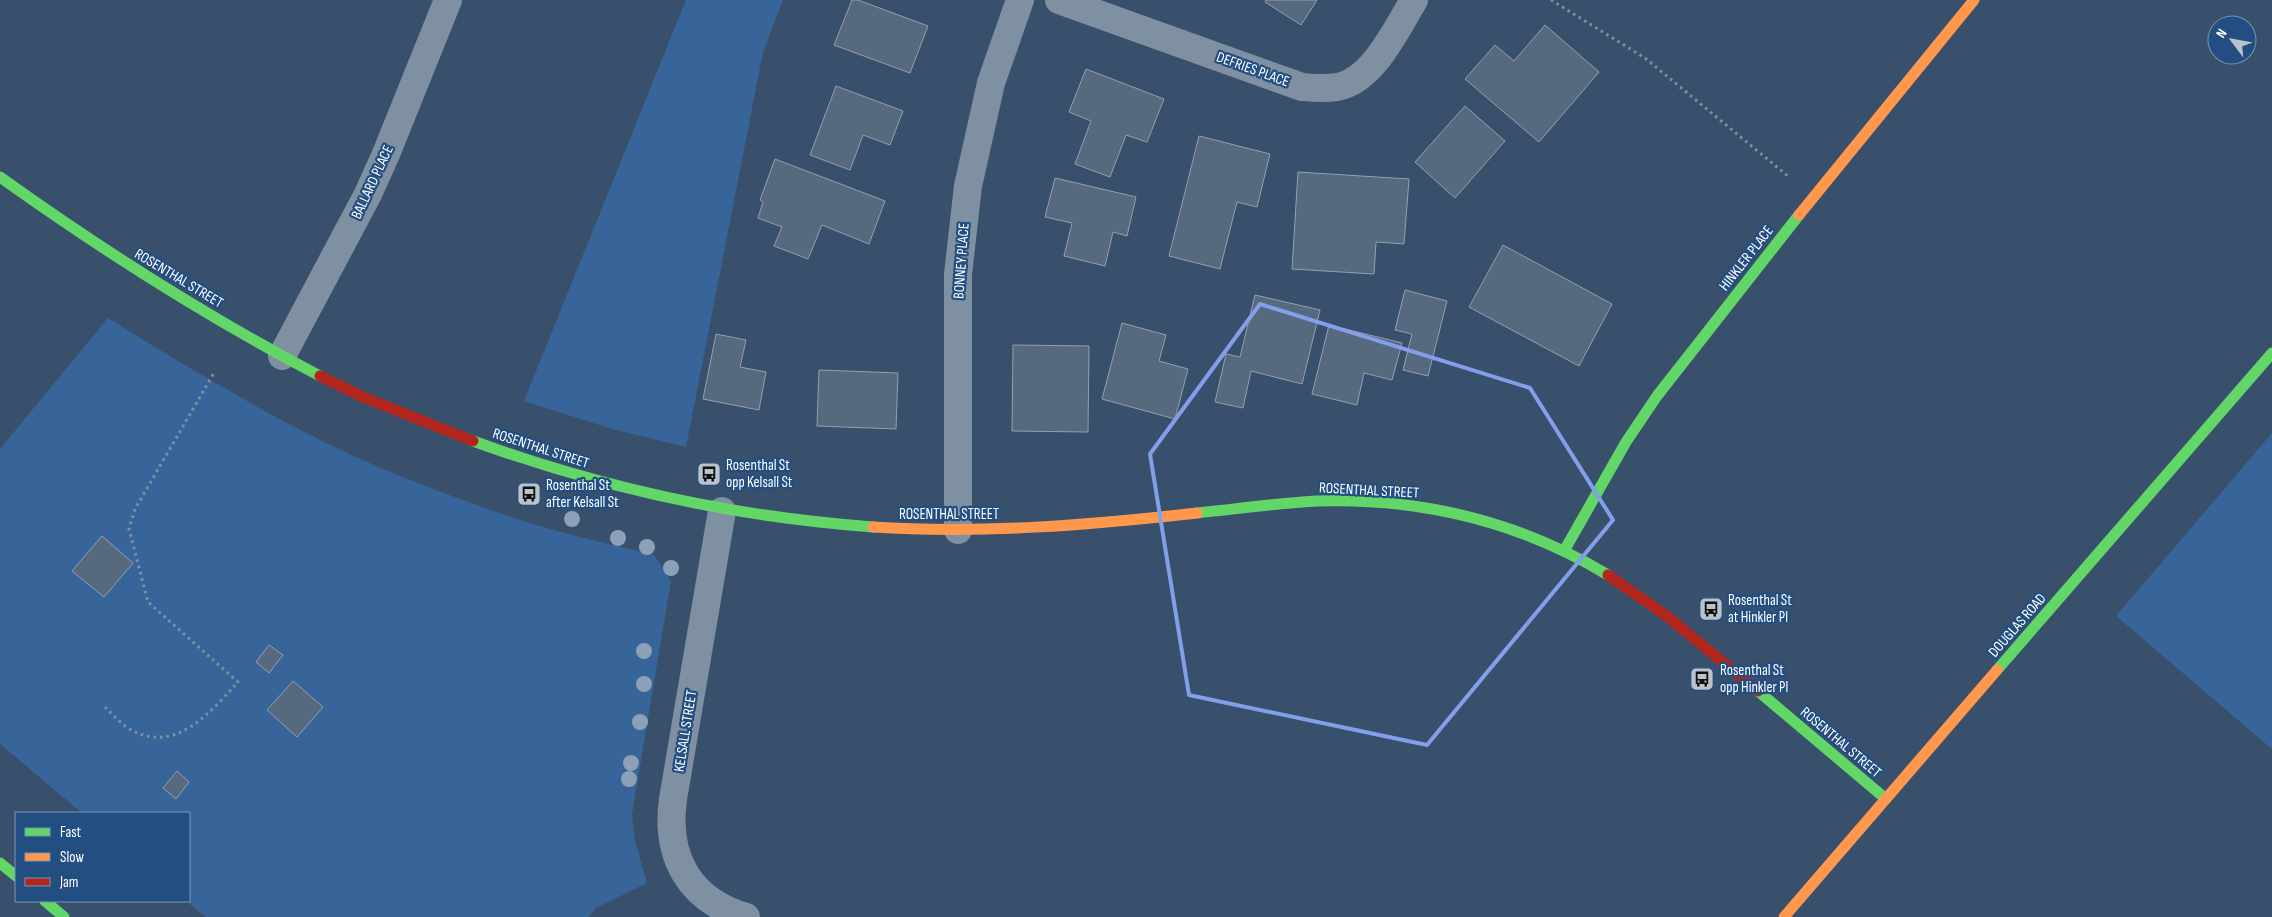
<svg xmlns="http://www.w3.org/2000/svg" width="2272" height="917" viewBox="0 0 2272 917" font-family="'Sofia Sans Condensed',sans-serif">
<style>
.green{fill:#376599}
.building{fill:#56697f;stroke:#93a0b1}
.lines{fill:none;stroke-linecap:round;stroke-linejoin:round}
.path{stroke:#7f90a2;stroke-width:3;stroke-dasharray:2.5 4;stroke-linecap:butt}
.street{stroke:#7f90a2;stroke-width:28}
.fast{stroke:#63d668;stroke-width:11}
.slow{stroke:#ff974d;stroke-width:11}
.jam{stroke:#b3261e;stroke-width:11}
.tree{fill:#8ca0b8}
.marked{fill:none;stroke:#839eea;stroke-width:4;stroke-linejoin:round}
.labels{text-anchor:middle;stroke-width:4.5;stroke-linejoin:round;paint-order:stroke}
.street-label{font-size:15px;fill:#fff;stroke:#234e82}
.poi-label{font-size:15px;fill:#fff;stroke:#234e82;text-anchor:start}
</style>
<rect width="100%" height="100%" fill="#39506c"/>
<path class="green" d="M686 0H783L763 52 686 447 612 429 524 401Z
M108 318C180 363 252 406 328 444 386 472 447 495 508 516 555 532 605 543 654 555L671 581 632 814 635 841 647 883 596 908 589 917H206L186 901H189V813H82L0 744V449Z
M2272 433V749L2116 616Z"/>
<path class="building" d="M852 0H858L928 26 910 73 834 45Z
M1266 0H1317L1301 25 1265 2Z
M1545 25 1599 72 1539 142 1465 79 1495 45 1514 61Z
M1086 69 1164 99 1147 142 1126 135 1110 177 1075 164 1091 121 1069 112Z
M836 86 903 111 890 145 863 135 850 170 810 155Z
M1465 106 1505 141 1455 198 1415 162Z
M1199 136 1270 154 1257 207 1237 202 1220 269 1169 256Z
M775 159 885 201 869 244 822 225 808 259 774 246 782 227 758 218 763 202 760 200Z
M1298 172 1409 179 1404 244 1376 242 1374 274 1292 269Z
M1055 178 1136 197 1127 236 1113 232 1105 266 1064 256 1072 223 1045 217Z
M1503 245 1612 304 1579 366 1469 307Z
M1405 290 1447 301 1428 376 1403 370 1412 334 1395 330Z
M1255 295 1320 310 1302 384 1251 371 1243 408 1215 402 1226 354 1240 357Z
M1122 323 1166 335 1159 361 1188 369 1175 419 1102 399Z
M1329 325 1402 343 1392 380 1364 373 1357 405 1312 394Z
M716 334 746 340 740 367 766 372 759 410 703 399Z
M1013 345 1089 346 1088 432 1012 431Z
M819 370 898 373 896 429 817 426Z
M102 536 133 563 104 597 72 571Z
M269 645 283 655 269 673 256 662Z
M293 681 323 707 297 737 267 710Z
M177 771 189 782 176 799 163 788Z"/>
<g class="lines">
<path class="path" d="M1551 0 1645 58 1789 177
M105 707C114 716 124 727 135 732 179 752 212 710 238 682L148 602 129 529 135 509 215 371"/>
<path class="street" d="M1059 0 1302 87C1314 88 1325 89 1337 87 1373 81 1397 28 1414 0
M282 356 368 194 386 154 448 0
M722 511 673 799C665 857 689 900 746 917
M958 530V274L968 186 991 83 1020 0"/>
<path class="fast" d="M0 177C102 250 209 318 320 376
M473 441C602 488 736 517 873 527
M1197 513C1237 509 1277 503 1318 501 1421 498 1520 522 1608 575
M1564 551 1626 442 1657 396 1799 215
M1997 670 2272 353
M1758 691 1886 799
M0 863 16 876
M45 901 64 917"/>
<path class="slow" d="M1799 215 1974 0
M873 527C981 534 1090 525 1197 513
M1784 917 1997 670"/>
<path class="jam" d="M320 376 363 397 473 441
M1608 575 1668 617 1758 691"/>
</g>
<g class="tree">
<circle cx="572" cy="519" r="8"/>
<circle cx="618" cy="538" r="8"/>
<circle cx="647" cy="547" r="8"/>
<circle cx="671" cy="568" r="8"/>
<circle cx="644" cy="651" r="8"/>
<circle cx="644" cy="684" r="8"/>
<circle cx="640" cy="722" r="8"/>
<circle cx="631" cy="763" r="8"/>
<circle cx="629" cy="779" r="8"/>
</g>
<path class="marked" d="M1260 304 1530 388 1613 520 1427 745 1189 695 1150 454Z"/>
<defs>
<g id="bus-square" transform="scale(1.25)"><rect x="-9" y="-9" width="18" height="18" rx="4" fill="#bac2cc" stroke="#234e82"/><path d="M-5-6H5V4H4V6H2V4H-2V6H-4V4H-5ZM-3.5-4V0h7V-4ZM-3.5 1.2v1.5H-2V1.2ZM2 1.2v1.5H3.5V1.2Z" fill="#111"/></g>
</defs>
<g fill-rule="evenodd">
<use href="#bus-square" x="709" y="474"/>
<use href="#bus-square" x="529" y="494"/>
<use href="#bus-square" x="1711" y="609"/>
<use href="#bus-square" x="1702" y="679"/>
</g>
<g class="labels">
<g class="street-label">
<text transform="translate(1253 69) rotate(20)" y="5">DEFRIES PLACE</text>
<text transform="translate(372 182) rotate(-65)" y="5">BALLARD PLACE</text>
<text transform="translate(1746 258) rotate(-52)" y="5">HINKLER PLACE</text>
<text transform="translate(961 261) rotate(-86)" y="5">BONNEY PLACE</text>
<text transform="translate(179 278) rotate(31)" y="5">ROSENTHAL STREET</text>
<text transform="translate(541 448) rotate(18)" y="5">ROSENTHAL STREET</text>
<text transform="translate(1369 490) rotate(3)" y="5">ROSENTHAL STREET</text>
<text x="949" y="519">ROSENTHAL STREET</text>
<text transform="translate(2017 625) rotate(-49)" y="5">DOUGLAS ROAD</text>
<text transform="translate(685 731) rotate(-81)" y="5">KELSALL STREET</text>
<text transform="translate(1841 742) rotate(40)" y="5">ROSENTHAL STREET</text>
</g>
<g class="poi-label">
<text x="726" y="470">Rosenthal St<tspan x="726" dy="17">opp Kelsall St</tspan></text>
<text x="546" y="490">Rosenthal St<tspan x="546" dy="17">after Kelsall St</tspan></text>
<text x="1728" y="605">Rosenthal St<tspan x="1728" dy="17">at Hinkler Pl</tspan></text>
<text x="1720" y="675">Rosenthal St<tspan x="1720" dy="17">opp Hinkler Pl</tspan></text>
</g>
</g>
<rect x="15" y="812" width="175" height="90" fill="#234e82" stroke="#7b95b4"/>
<rect x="25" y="828" width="25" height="8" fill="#63d668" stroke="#7b95b4"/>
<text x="60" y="837" font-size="15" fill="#ffffff">Fast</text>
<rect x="25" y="853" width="25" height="8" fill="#ff974d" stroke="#7b95b4"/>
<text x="60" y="862" font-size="15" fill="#ffffff">Slow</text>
<rect x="25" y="878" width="25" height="8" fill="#b3261e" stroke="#7b95b4"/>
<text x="60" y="887" font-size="15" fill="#ffffff">Jam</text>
<g transform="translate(2232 40) rotate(302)"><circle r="24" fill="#234e82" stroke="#7b95b4"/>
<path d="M0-4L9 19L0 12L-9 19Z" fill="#bac2cc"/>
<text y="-8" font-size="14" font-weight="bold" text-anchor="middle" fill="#ffffff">N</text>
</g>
</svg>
